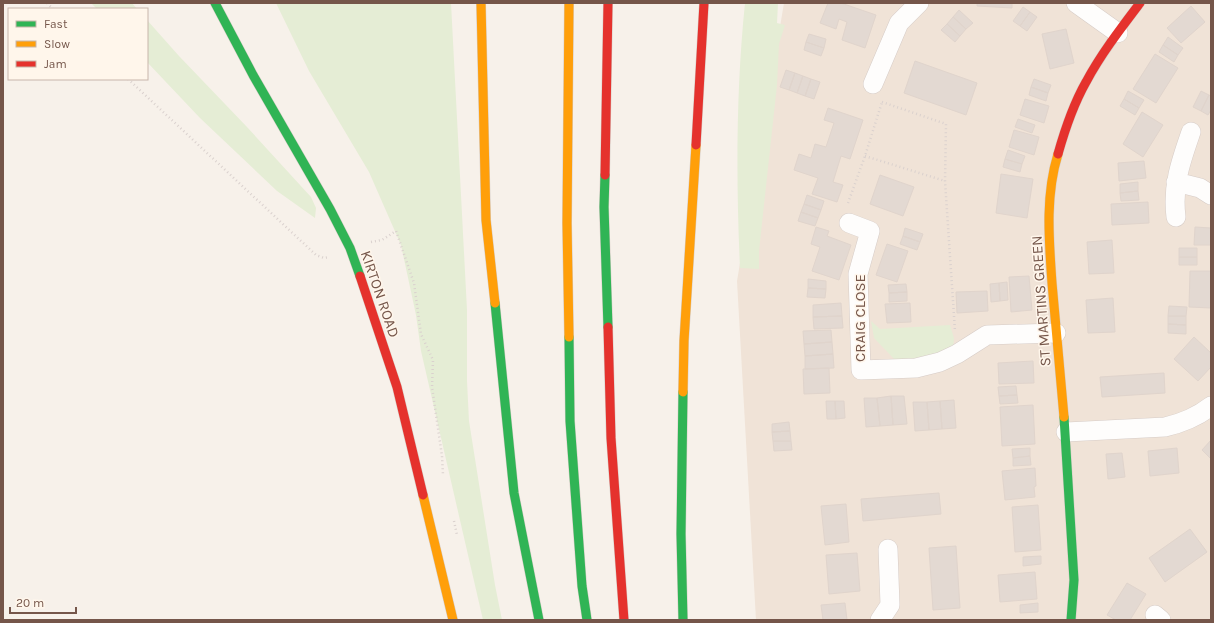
<svg xmlns="http://www.w3.org/2000/svg" width="1214" height="623" viewBox="0 0 1214 623" font-family="Karla,sans-serif">
<style>
.residential{fill:#f0e3d7}
.green{fill:#e5edd5}
.building{fill:#e3d9d2;stroke:#e0d4cc}
.lines{fill:none;stroke-linecap:round;stroke-linejoin:round}
.street-casing{stroke:#d6ccc7;stroke-width:20}
.fast-casing{stroke:#d6ccc6;stroke-width:10}
.slow-casing{stroke:#d6ccc6;stroke-width:10}
.jam-casing{stroke:#d6ccc6;stroke-width:10}
.path{stroke:#dad1ce;stroke-width:2.5;stroke-dasharray:1 3;stroke-linecap:butt}
.street{stroke:#fefdfc;stroke-width:19}
.fast{stroke:#30b455;stroke-width:9}
.slow{stroke:#ff9f0a;stroke-width:9}
.jam{stroke:#e5322d;stroke-width:9}
.labels{text-anchor:middle;stroke-width:3;stroke-linejoin:round;paint-order:stroke}
.street-label{font-size:15px;fill:#75564a;stroke:#fff6eb}
</style>
<rect width="100%" height="100%" fill="#f7f1ea"/>
<path class="residential" d="M784 3H1211V620H756L737 281Z"/>
<path class="green" d="M91 3H132L137 9H97Z
M276 3H451L467 310V381L469 421 495 585 502 620H483L421 351 416 315 401 245 369 172 309 71Z
M745 3H778L777 23 785 25 779 44 777 85 759 251V269L740 268C736 180 736 91 745 3Z
M147 20 179 56 247 127 311 197 316 208 315 218 277 191 200 118 147 62Z
M871 321 880 329 950 325 954 338 953 350 943 356 896 361 874 338Z"/>
<path class="building" d="M828 3H841L876 15 865 48 842 40 847 22 839 19 836 29 820 23Z
M977 3H1012V8L977 6Z
M1191 6 1205 22 1181 43 1167 28Z
M1023 7 1030 12 1020 26 1013 21Z
M959 10 973 23 966 29 953 17Z
M1030 12 1037 17 1027 31 1020 26Z
M953 17 966 29 960 36 947 24Z
M947 24 960 36 955 42 941 30Z
M1066 29 1074 63 1050 69 1042 34Z
M809 34 826 39 824 48 806 42Z
M1168 37 1183 48 1178 55 1163 45Z
M806 42 824 48 821 56 804 50Z
M1163 45 1178 55 1174 62 1159 52Z
M1155 54 1178 68 1156 103 1133 89Z
M915 61 977 83 966 115 904 93Z
M786 70 795 73 789 90 780 87Z
M795 73 803 76 797 93 789 90Z
M803 76 811 79 805 96 797 93Z
M811 79 820 82 814 99 805 96Z
M1034 79 1051 85 1048 93 1031 87Z
M1031 87 1048 93 1046 101 1029 95Z
M1128 91 1144 100 1139 108 1124 99Z
M1201 91 1209 95 1201 111 1193 107Z
M1209 95 1211 96V110L1208 115 1201 111Z
M1025 99 1049 106 1044 123 1020 115Z
M1124 99 1139 108 1135 115 1120 106Z
M828 108 863 120 850 159 841 156 833 182 843 185 837 202 812 194 818 178 794 170 799 154 811 158 815 144 826 147 834 123 824 120Z
M1142 112 1163 125 1143 157 1123 144Z
M1018 119 1035 125 1032 133 1015 127Z
M1014 130 1039 137 1034 155 1009 147Z
M1008 150 1025 156 1022 164 1005 159Z
M1005 159 1022 164 1020 172 1003 167Z
M1144 161 1146 178 1119 181 1118 163Z
M1001 174 1033 179 1027 218 996 213Z
M880 175 914 187 903 216 870 204Z
M1138 182V191L1120 193V184Z
M1138 191 1139 200 1121 201 1120 193Z
M807 195 824 201 821 210 804 204Z
M1148 202 1149 223 1112 225 1111 204Z
M804 204 821 210 818 218 801 212Z
M801 212 818 218 815 226 798 221Z
M816 227 829 231 827 236 851 245 839 280 812 271 820 247 811 244Z
M1195 227 1211 228V245H1194Z
M905 228 923 234 920 242 903 236Z
M903 236 920 242 917 250 900 244Z
M1112 240 1114 273 1089 274 1087 242Z
M887 244 908 251 897 282 876 275Z
M1179 248H1197V257H1179Z
M1179 257H1197V265H1179Z
M1190 271H1211V308L1189 307Z
M1029 276 1032 310 1011 312 1009 277Z
M808 279 826 281V289L808 288Z
M1007 282 1008 300 1000 301 999 283Z
M999 283 1000 301 991 302 990 284Z
M906 284 907 292 889 293 888 285Z
M808 288 826 289 825 298 807 297Z
M987 291 988 311 957 313 956 292Z
M907 292V301L889 302V293Z
M1113 298 1115 332 1088 333 1086 300Z
M841 303 842 316 813 317V305Z
M910 303 911 322 887 323 885 304Z
M1169 306 1187 307 1186 316H1168Z
M842 316 843 328 814 329 813 317Z
M1168 316H1186V325L1168 324Z
M1168 324 1186 325V334L1168 333Z
M831 330 832 342 804 344 803 331Z
M1194 337 1211 353V367L1198 381 1174 359Z
M832 342 833 354 805 356 804 344Z
M833 354 834 368 805 369V356Z
M1033 361 1034 383 999 384 998 363Z
M829 368 830 393 804 394 803 369Z
M1164 373 1165 393 1102 397 1100 377Z
M1016 386 1017 395 999 396 998 387Z
M1017 395 1018 403 1000 404 999 396Z
M891 396H904L907 424 893 425Z
M891 396 893 425 880 426 877 398Z
M864 398H877L880 426 866 427Z
M954 400 956 428 942 429 940 401Z
M826 401H835L836 419H827Z
M835 401H844L845 418 836 419Z
M940 401 942 429 929 430 927 402Z
M913 402H927L929 430 915 431Z
M1033 405 1035 444 1002 446 1000 407Z
M789 422 790 431 772 432V424Z
M790 431 791 441H773L772 432Z
M1211 440V459L1202 450Z
M773 441H791L792 450 774 451Z
M1030 448V456L1013 458 1012 449Z
M1177 448 1179 473 1150 476 1148 451Z
M1122 453 1125 477 1108 479 1106 454Z
M1030 456 1031 465 1013 466V458Z
M1035 468 1036 486 1034 487 1035 497 1005 500 1002 471Z
M939 493 941 514 863 521 861 499Z
M846 504 849 542 825 545 821 506Z
M1038 505 1041 550 1015 552 1012 507Z
M1190 529 1207 552 1165 582 1149 558Z
M956 546 960 608 933 610 929 548Z
M857 553 860 591 829 594 826 555Z
M1041 556V564L1023 566V557Z
M1035 572 1037 599 1000 602 998 575Z
M1127 583 1146 594 1130 620H1116L1107 615Z
M845 603 847 620H823L821 605Z
M1038 603V612L1020 613V605Z"/>
<g class="lines">
<g class="street-casing">
<path id="street" d="M1076 3 1118 33
M873 84 899 23 919 3
M1176 182 1200 188 1211 195
M1176 217C1172 185 1181 161 1191 132
M849 223 870 231 858 274 861 370 916 368 940 362 957 354 987 335 1056 333
M1066 432 1165 427C1182 423 1197 417 1211 406
M1155 615 1161 620
M880 620 890 605 888 549"/>
</g>
<g class="fast-casing">
<path id="fast" d="M215 3 253 75 330 209 350 248 360 276
M605 175 604 207 608 327
M495 303 514 493 539 620
M569 337 570 421 582 586 587 620
M1064 417 1074 580 1071 620
M683 620 681 534 683 392"/>
</g>
<g class="slow-casing">
<path id="slow" d="M481 3 486 220 495 303
M1058 154C1045 196 1049 240 1052 283 1056 328 1060 372 1064 417
M569 337 567 223 569 3
M683 392 684 341 696 145
M423 495 453 620"/>
</g>
<g class="jam-casing">
<path id="jam" d="M696 145 704 3
M1058 154C1065 129 1073 105 1086 82 1101 54 1121 28 1140 3
M605 175 608 3
M360 276 397 387 423 495
M608 327 611 438 624 620"/>
</g>
<path class="path" d="M47 3 53 9
M128 79 316 255 324 258 329 257
M882 102 946 124 945 181 955 331
M865 156 945 181
M848 203 865 156 882 102
M371 242 382 240 396 231 414 283 421 334 433 360 432 387 442 456 443 475
M454 521 457 535"/>
<use href="#street" class="street"/>
<use href="#fast" class="fast"/>
<use href="#slow" class="slow"/>
<use href="#jam" class="jam"/>
</g>
<g class="labels">
<g class="street-label">
<text transform="translate(380 294) rotate(71)" y="5">KIRTON ROAD</text>
<text transform="translate(1041 301) rotate(-94)" y="5">ST MARTINS GREEN</text>
<text transform="translate(860 318) rotate(-90)" y="5">CRAIG CLOSE</text>
</g>
</g>
<rect width="1214" height="623" fill="none" stroke="#75564a" stroke-width="8"/>
<rect x="8" y="8" width="140" height="72" fill="#fff6eb" stroke="#c8b6ab"/>
<rect x="16" y="21" width="20" height="6" fill="#30b455" stroke="#c8b6ab"/>
<text x="44" y="28" font-size="12" fill="#75564a">Fast</text>
<rect x="16" y="41" width="20" height="6" fill="#ff9f0a" stroke="#c8b6ab"/>
<text x="44" y="48" font-size="12" fill="#75564a">Slow</text>
<rect x="16" y="61" width="20" height="6" fill="#e5322d" stroke="#c8b6ab"/>
<text x="44" y="68" font-size="12" fill="#75564a">Jam</text>
<path d="M10 607v6h66v-6" fill="none" stroke="#75564a" stroke-width="2"/>
<text x="16" y="607" font-size="12" fill="#75564a" stroke="#fff6eb" stroke-width="3" paint-order="stroke">20 m</text>
</svg>
